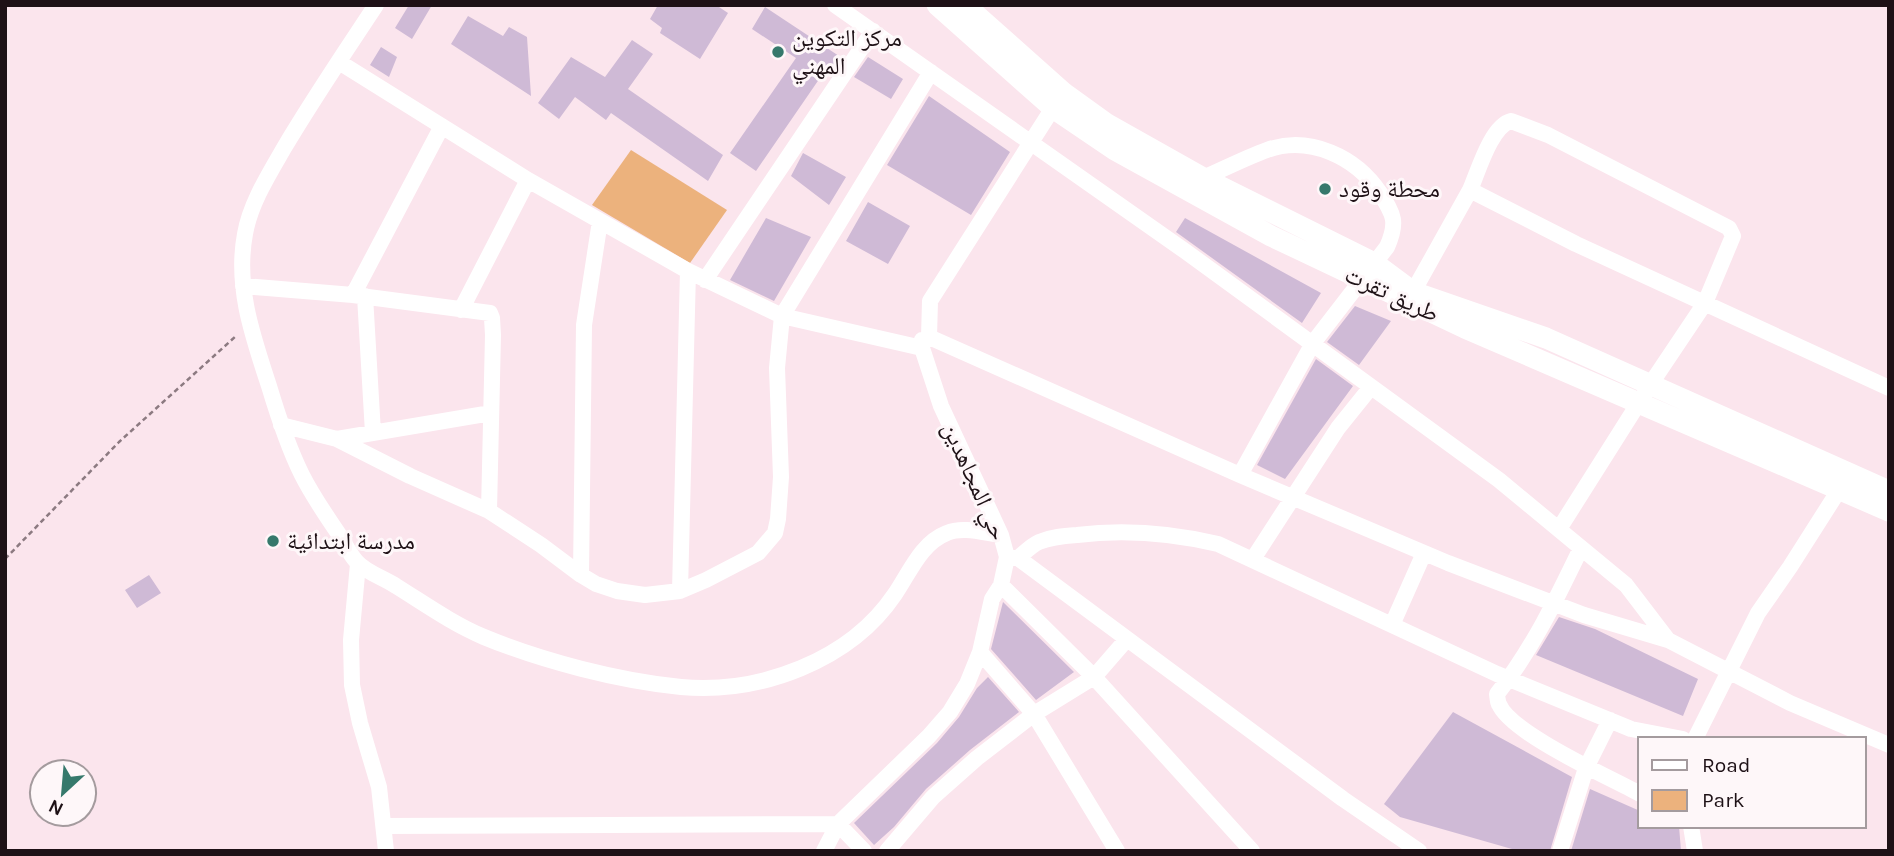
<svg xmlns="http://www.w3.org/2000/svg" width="1894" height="856" viewBox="0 0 1894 856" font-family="Karla,'Noto Naskh Arabic',sans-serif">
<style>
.green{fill:#ecb27d}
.building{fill:#cfbad6}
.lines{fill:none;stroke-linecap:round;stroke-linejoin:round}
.path{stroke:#8c7a81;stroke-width:2.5;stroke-dasharray:5 3.5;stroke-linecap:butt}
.minor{stroke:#fff;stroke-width:16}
.major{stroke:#fff;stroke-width:21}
.poi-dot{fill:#36796c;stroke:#fef7f9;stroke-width:2.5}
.labels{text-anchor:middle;stroke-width:6;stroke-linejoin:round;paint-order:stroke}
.poi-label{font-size:24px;fill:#1e1116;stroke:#fef7f9;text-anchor:start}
.street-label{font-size:24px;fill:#1e1116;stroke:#fef7f9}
</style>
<rect width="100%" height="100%" fill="#fbe5ed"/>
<path class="green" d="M631 150 727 210 690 263 592 205Z"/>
<path class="building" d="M409 5H432L412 39 395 28Z
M658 5H716L728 13 700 59 660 33 662 28 650 19Z
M765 7 839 56 825 77 822 75 756 171 730 153 796 58 752 29Z
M468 16 503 36 509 27 527 37 531 96 451 44Z
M632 40 653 54 628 89 723 155 708 181 611 113 606 120 575 97 559 119 538 103 571 57 605 77Z
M381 47 397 57 389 77 370 65Z
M868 57 903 79 891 99 854 77Z
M929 96 1010 152 971 215 887 165Z
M803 153 846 177 829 205 791 176Z
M868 202 910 226 888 264 846 241Z
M766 218 811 237 774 301 730 280Z
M1185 218 1321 293 1302 323 1176 232Z
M1355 306 1391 321 1359 365 1327 342Z
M1316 359 1353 386 1285 479 1257 465Z
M149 575 161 593 137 608 125 590Z
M1003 602 1074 672 1036 700 991 649Z
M1559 617 1595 629 1698 679 1683 716 1536 655Z
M988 677 1019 712 970 750 926 789 894 827 874 845 854 823 937 743 959 717 977 688Z
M1453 712 1572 777 1550 851H1519L1400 817 1384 804Z
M1590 789 1640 811V826H1679L1681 851H1571Z"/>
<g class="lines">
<path class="path" d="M5 559 119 442 236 336"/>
<path class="minor" d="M376 5C345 52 313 99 284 148 269 174 250 204 245 234 235 287 253 337 269 386 278 416 288 447 302 475 312 495 325 514 338 533 344 542 349 553 356 561 365 572 384 578 396 586 425 604 453 624 484 637 542 661 619 681 681 687 760 694 850 661 895 594 910 572 921 543 947 533 963 526 984 533 1001 535
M835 5 1185 251 1499 480 1626 585 1668 640
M339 62 528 180 688 271 782 316 922 348
M1196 183 1203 178C1224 169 1245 158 1267 150 1310 135 1356 157 1380 193 1394 215 1398 222 1387 247L1313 343 1240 475
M1470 190C1478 172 1491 126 1511 121L1548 135 1729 228 1733 236 1705 303 1650 385 1559 529
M705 280 873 31
M243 286 353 295 490 313 492 318 493 335 489 511
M1413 292 1470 190 1576 244 1889 388
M353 295 442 126
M365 296 373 433
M461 310 528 180
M929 337 1240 475 1448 563 1584 615 1668 640 1790 703 1889 745
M929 337 930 301 1058 100
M281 425 337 439 410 476 489 511 541 545 581 575 596 584 617 591 645 595 680 591 706 580 758 553 775 533 778 519 781 477 777 368 782 316 931 72
M337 439 491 413
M1581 548C1557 598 1532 650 1497 694 1497 694 1498 704 1499 704 1510 733 1611 778 1640 794
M1010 558H1018L1343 799 1419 851
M1018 558C1024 553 1032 545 1039 542 1051 537 1064 536 1077 535 1125 529 1171 533 1218 544L1497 674 1631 729 1683 739
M1253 559 1338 428 1371 387
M358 564 351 640 352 685 360 723 379 787 386 851
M581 575 584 325 600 221
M1001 585 1094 677 1252 851
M680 591 688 271
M1392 625 1424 553
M980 652 1034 714 1117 851
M1695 739 1758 613 1790 567 1839 490
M384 826 838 824 864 851
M1691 826 1695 851
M824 851 838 824 929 736 950 712 967 684 980 652 992 599 1001 585 1007 557 1001 535 941 406 922 348V340
M887 851 933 797 977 758 1034 714 1094 677 1127 639
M1560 851 1586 768 1610 720"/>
<path class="major" d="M937 5 1053 108 1115 150 1271 236 1465 328 1889 511
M965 5 1064 93 1107 124 1203 178 1374 263 1413 292 1546 338 1889 491"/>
</g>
<g class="poi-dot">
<circle cx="778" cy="52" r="7"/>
<circle cx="1325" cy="189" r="7"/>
<circle cx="273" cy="541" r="7"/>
</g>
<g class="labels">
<g class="poi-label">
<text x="792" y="46">مركز التكوين<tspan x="792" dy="28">المهني</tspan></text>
<text x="1339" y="197">محطة وقود</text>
<text x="287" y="549">مدرسة ابتدائية</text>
</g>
<g class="street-label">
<text transform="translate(1392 294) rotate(25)" y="8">طريق تقرت</text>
<text transform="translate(975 481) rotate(66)" y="8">حي المجاهدين</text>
</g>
</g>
<rect width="1894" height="856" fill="none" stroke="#1e1116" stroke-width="14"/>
<rect x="1638" y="737" width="228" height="91" fill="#fef7f9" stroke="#a49b9e" stroke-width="2"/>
<rect x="1652" y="760" width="35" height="10" fill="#ffffff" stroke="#a49b9e" stroke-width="2"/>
<text x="1702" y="772" font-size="21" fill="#1e1116">Road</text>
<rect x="1652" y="790" width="35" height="21" fill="#ecb27d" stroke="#a49b9e" stroke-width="2"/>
<text x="1702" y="807" font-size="21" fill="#1e1116">Park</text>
<g transform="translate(63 793) rotate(206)"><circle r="33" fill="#fef7f9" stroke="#a49b9e" stroke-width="2"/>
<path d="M0-5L12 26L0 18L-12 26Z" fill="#36796c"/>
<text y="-10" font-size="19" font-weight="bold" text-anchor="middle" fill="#1e1116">N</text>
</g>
</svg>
